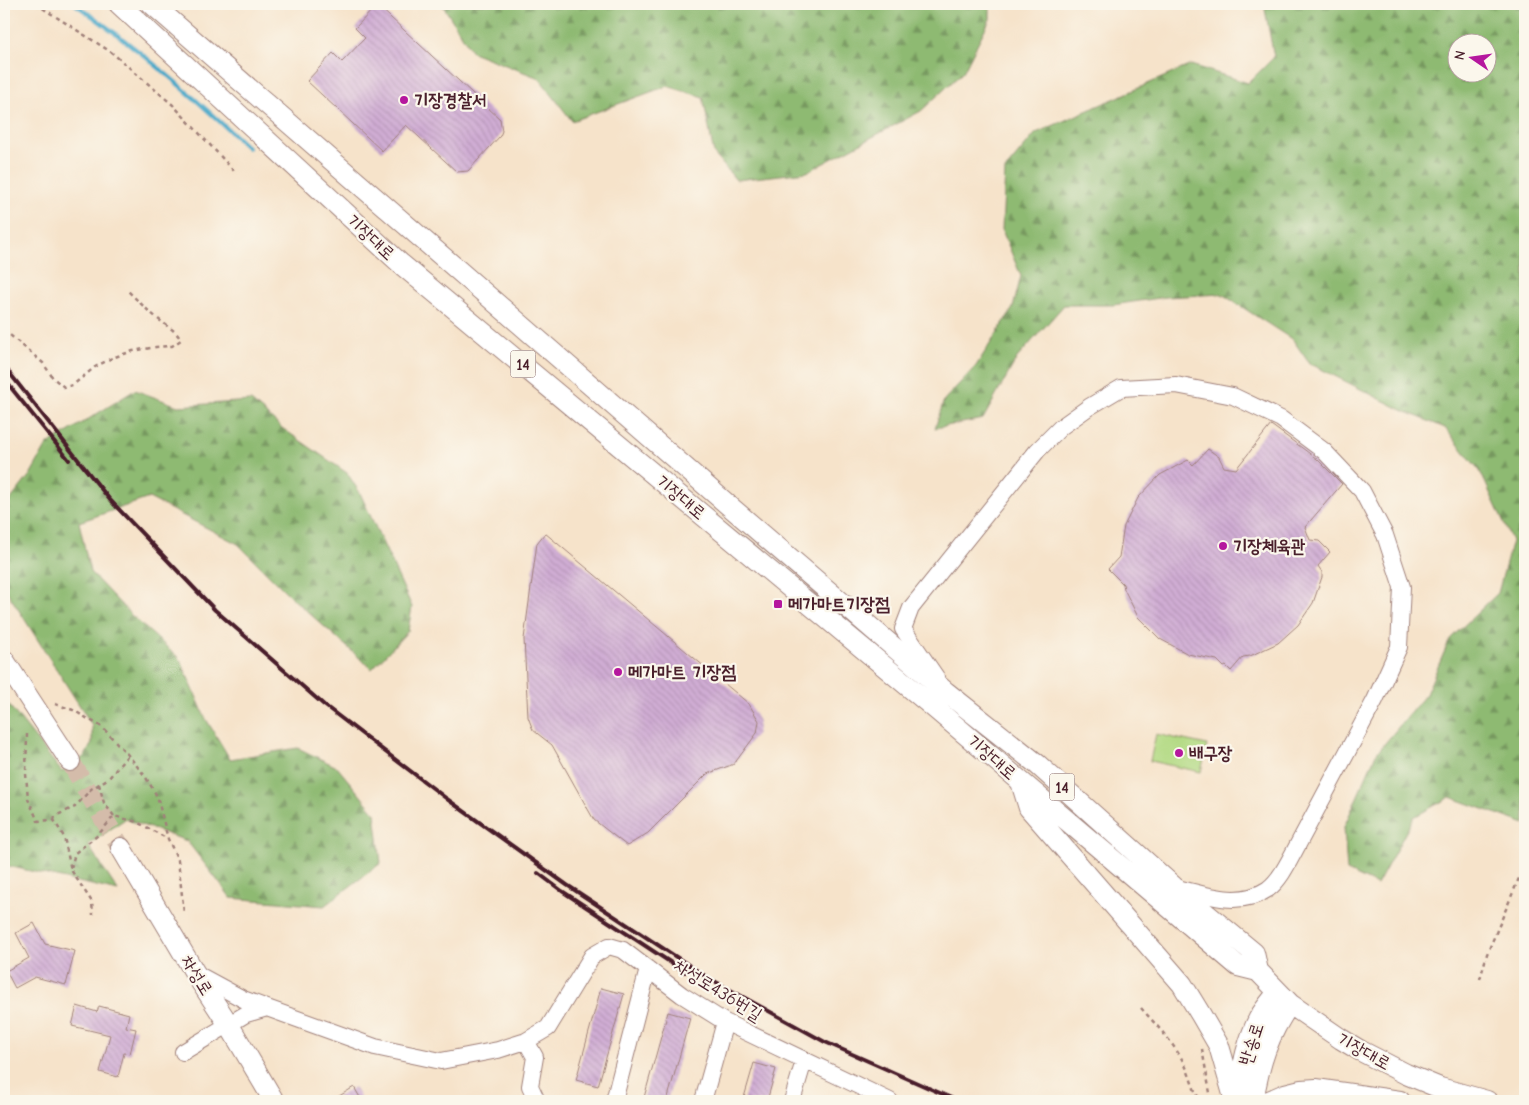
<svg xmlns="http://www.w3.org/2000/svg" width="1529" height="1105" viewBox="0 0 1529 1105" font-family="'Comic Neue','Poor Story',sans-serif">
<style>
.forest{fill:url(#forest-firs);stroke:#6c6c4e;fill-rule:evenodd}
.pitch{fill:#b3da84;stroke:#7e7c58}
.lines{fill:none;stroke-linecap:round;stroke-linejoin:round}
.stream{stroke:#4aa9c9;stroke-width:4}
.building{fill:url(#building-back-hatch)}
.major-tunnel{stroke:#d4bcaa;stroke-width:20;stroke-dasharray:20 10;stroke-linecap:butt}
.minor-casing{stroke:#a0817a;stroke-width:18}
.major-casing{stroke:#a0817a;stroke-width:22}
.path{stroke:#a0817a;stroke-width:2.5;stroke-dasharray:4 4;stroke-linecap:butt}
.minor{stroke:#fff;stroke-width:16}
.major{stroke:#fff;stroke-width:20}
.rail{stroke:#4a1f2b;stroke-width:4}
.poi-dot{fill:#b5179e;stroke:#fbf7ec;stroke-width:2}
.labels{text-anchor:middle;stroke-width:4.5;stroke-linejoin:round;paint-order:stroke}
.shield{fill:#fbf7ec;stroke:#7f6065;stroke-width:1}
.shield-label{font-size:16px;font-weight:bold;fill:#4a1f2b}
.poi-label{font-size:18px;font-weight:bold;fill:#4a1f2b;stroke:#fbf7ec;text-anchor:start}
.street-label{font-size:18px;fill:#4a1f2b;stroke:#fbf7ec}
</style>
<defs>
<pattern id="forest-firs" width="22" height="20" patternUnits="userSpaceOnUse" patternTransform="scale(1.25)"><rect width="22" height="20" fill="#8eba72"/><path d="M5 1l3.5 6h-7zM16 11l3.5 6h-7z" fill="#76975e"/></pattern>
<pattern id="building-back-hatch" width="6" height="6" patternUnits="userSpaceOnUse" patternTransform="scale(1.25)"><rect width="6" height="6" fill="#d0add4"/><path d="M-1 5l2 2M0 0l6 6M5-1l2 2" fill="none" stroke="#b494b6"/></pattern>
</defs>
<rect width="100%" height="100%" fill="#fbf7ec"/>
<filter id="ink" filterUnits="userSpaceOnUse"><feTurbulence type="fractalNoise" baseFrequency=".02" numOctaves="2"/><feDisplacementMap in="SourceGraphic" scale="10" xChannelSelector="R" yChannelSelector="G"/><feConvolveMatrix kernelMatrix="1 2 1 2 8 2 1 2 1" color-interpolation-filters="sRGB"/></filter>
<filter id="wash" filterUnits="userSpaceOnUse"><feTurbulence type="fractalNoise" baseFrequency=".0096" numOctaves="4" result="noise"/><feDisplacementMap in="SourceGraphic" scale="20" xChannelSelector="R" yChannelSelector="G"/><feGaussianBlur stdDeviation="1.12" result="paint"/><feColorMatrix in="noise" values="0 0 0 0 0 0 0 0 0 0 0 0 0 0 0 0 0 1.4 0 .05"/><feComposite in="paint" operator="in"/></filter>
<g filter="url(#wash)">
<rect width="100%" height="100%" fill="#f6e3ca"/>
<path class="forest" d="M442 4H990V19L963 72 921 111 807 172 736 180 714 154 703 97 667 86 572 121 539 78 472 52Z
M1264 4H1525V824L1450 797 1414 817 1377 885 1347 871 1344 827 1376 754 1426 694 1450 639 1498 593 1512 541 1480 471 1445 428 1404 411 1309 363 1293 340 1222 294 1166 297 1113 305H1064L1017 358 983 419 935 428 944 400 976 366 1013 308 1021 276 1002 230 1005 170 1036 133 1191 65 1248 83 1274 57ZM1456 42H1486V72H1456Z
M135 390 178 406 251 401 282 428 347 473 360 493 412 607 408 631 372 669 291 597 238 544 149 498 79 522 90 572 131 615 180 659 206 719 230 759 298 748 337 767 375 813 381 863 324 906 231 898 187 841 125 819 88 845 118 891 4 865V699L62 772 85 756 92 743V725L4 587V508L30 475 47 445Z"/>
<path class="pitch" d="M1156 734 1207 745 1201 772 1150 761Z"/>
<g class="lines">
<path class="stream" d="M75 4C138 47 193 96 248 148"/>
</g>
<g id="blocks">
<path class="building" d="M377 5 500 119 502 131 500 136 468 171 457 172 406 125 382 151 307 81 333 53 342 62 365 38 355 28Z
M1271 425 1317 459 1342 484 1305 527 1310 540 1319 541 1330 552 1318 566 1322 572V577L1313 603 1298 625 1278 643 1250 656 1243 657 1231 671 1226 666 1224 667 1217 660 1188 654 1160 639 1138 617 1124 589 1123 584 1108 569 1119 557 1124 526 1138 498 1160 475 1188 460 1193 465 1208 449 1219 457 1224 467 1236 469Z
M545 533 749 704 759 721 757 733 734 764 707 774 648 833 627 846 594 820 552 745 533 730 528 717 524 639 537 543Z
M34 923 45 944 75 951 66 985 35 977 15 988 6 971 29 958 16 933Z
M601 988 624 994 598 1086 576 1080Z
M77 1006 97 1012 99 1006 129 1014 126 1027 136 1029 130 1054 124 1053 118 1077 100 1072 110 1035 72 1026Z
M668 1012 690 1018 667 1101H643Z
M754 1063 776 1069 767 1101H743Z
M354 1087 362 1101H331Z"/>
</g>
</g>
<g filter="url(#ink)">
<use href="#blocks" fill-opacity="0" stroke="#a0817a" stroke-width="1"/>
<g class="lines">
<path class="major-tunnel" d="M70 761 121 848"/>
<g class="minor-casing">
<path id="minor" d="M936 677 903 629 911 608 1037 451 1061 427 1089 407 1121 388 1176 385 1233 396 1281 419 1324 451 1362 491 1385 535 1402 587 1399 647 1375 700 1295 850C1288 863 1280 880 1268 889 1240 908 1206 895 1177 888
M195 973 243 999 267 1008
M526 1041 535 1057 530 1086 537 1101
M183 1052 246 1014 267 1008 375 1047 441 1061 498 1050 526 1041 548 1028 592 956 609 946 623 950 682 995 725 1022 890 1101
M614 1101 648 969
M703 1101 725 1022
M792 1101 804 1061"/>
</g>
<g class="major-casing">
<path id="major" d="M119 4 401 264 938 711 1238 966 1258 971
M152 4 734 510 946 692 1037 764 1174 887 1254 953 1258 971 1290 1004 1341 1039 1361 1051 1406 1074 1440 1088 1487 1101
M4 660 70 761
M1021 782 1029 808 1182 984 1201 1015 1219 1046 1235 1101
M121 848 195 973 229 1025 274 1101
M1237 1098C1242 1071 1246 1043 1259 1018 1264 1009 1271 1001 1278 992
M1253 1101C1259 1065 1268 1034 1290 1004
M1269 1101 1285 1094 1301 1090 1316 1089 1400 1101"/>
</g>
<path class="path" d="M36 4 111 52 173 105 236 173
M4 330 43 363 53 378 64 387 73 385 95 367 112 358 133 351 156 347 172 346 181 340C175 329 167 327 157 318 147 310 137 300 127 290
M55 704 73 710 102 727 128 755 145 776 157 796 168 839 178 860 184 913
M27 734 26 774 28 799 38 821 54 820 64 837 71 870 92 902 93 915
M99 784 104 803 114 816
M54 820 55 816 75 807 91 789 109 778 128 755
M71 868 75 853 98 835 114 816 137 822 168 839
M1480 979 1487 954 1525 864
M1141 1008C1157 1026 1174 1043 1185 1065 1191 1077 1193 1091 1201 1101
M1202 1049 1210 1093 1207 1101"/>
<use href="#minor" class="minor"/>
<use href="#major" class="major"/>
<path class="rail" d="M4 366 110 500 215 610 324 705 447 799 567 885 705 976 825 1042 958 1101
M4 379 69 460
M538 873 562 891 685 972"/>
</g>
</g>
<g class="poi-dot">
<circle cx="404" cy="100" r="5"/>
<circle cx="1223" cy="546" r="5"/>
<rect x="773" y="599" width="10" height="10" rx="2.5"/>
<circle cx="618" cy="672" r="5"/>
<circle cx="1179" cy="753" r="5"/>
</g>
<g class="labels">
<g class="shield">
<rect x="510.5" y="350.5" width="25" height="27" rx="4"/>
<rect x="1049.5" y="773.5" width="25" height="27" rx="4"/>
</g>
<g class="shield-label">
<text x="523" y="370">14</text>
<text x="1062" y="793">14</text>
</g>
<g class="poi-label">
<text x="414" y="106">기장경찰서</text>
<text x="1233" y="552">기장체육관</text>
<text x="788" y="610">메가마트기장점</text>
<text x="628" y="678">메가마트 기장점</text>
<text x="1189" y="759">배구장</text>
</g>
<g class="street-label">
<text transform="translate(371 237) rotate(43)" y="6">기장대로</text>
<text transform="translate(681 497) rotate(40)" y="6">기장대로</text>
<text transform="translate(992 757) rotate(41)" y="6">기장대로</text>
<text transform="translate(197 975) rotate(58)" y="6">차성로</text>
<text transform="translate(718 990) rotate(32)" y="6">차성로436번길</text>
<text transform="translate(1251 1044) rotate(-72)" y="6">반송로</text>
<text transform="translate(1364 1051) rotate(29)" y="6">기장대로</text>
</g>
</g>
<rect width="1529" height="1105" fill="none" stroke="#fbf7ec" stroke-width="20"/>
<g transform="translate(1472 58) rotate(283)"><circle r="24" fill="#fbf7ec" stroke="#b4a19f"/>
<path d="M0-4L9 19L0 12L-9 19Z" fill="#b5179e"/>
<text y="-8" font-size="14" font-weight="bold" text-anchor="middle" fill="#4a1f2b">N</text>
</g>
</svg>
